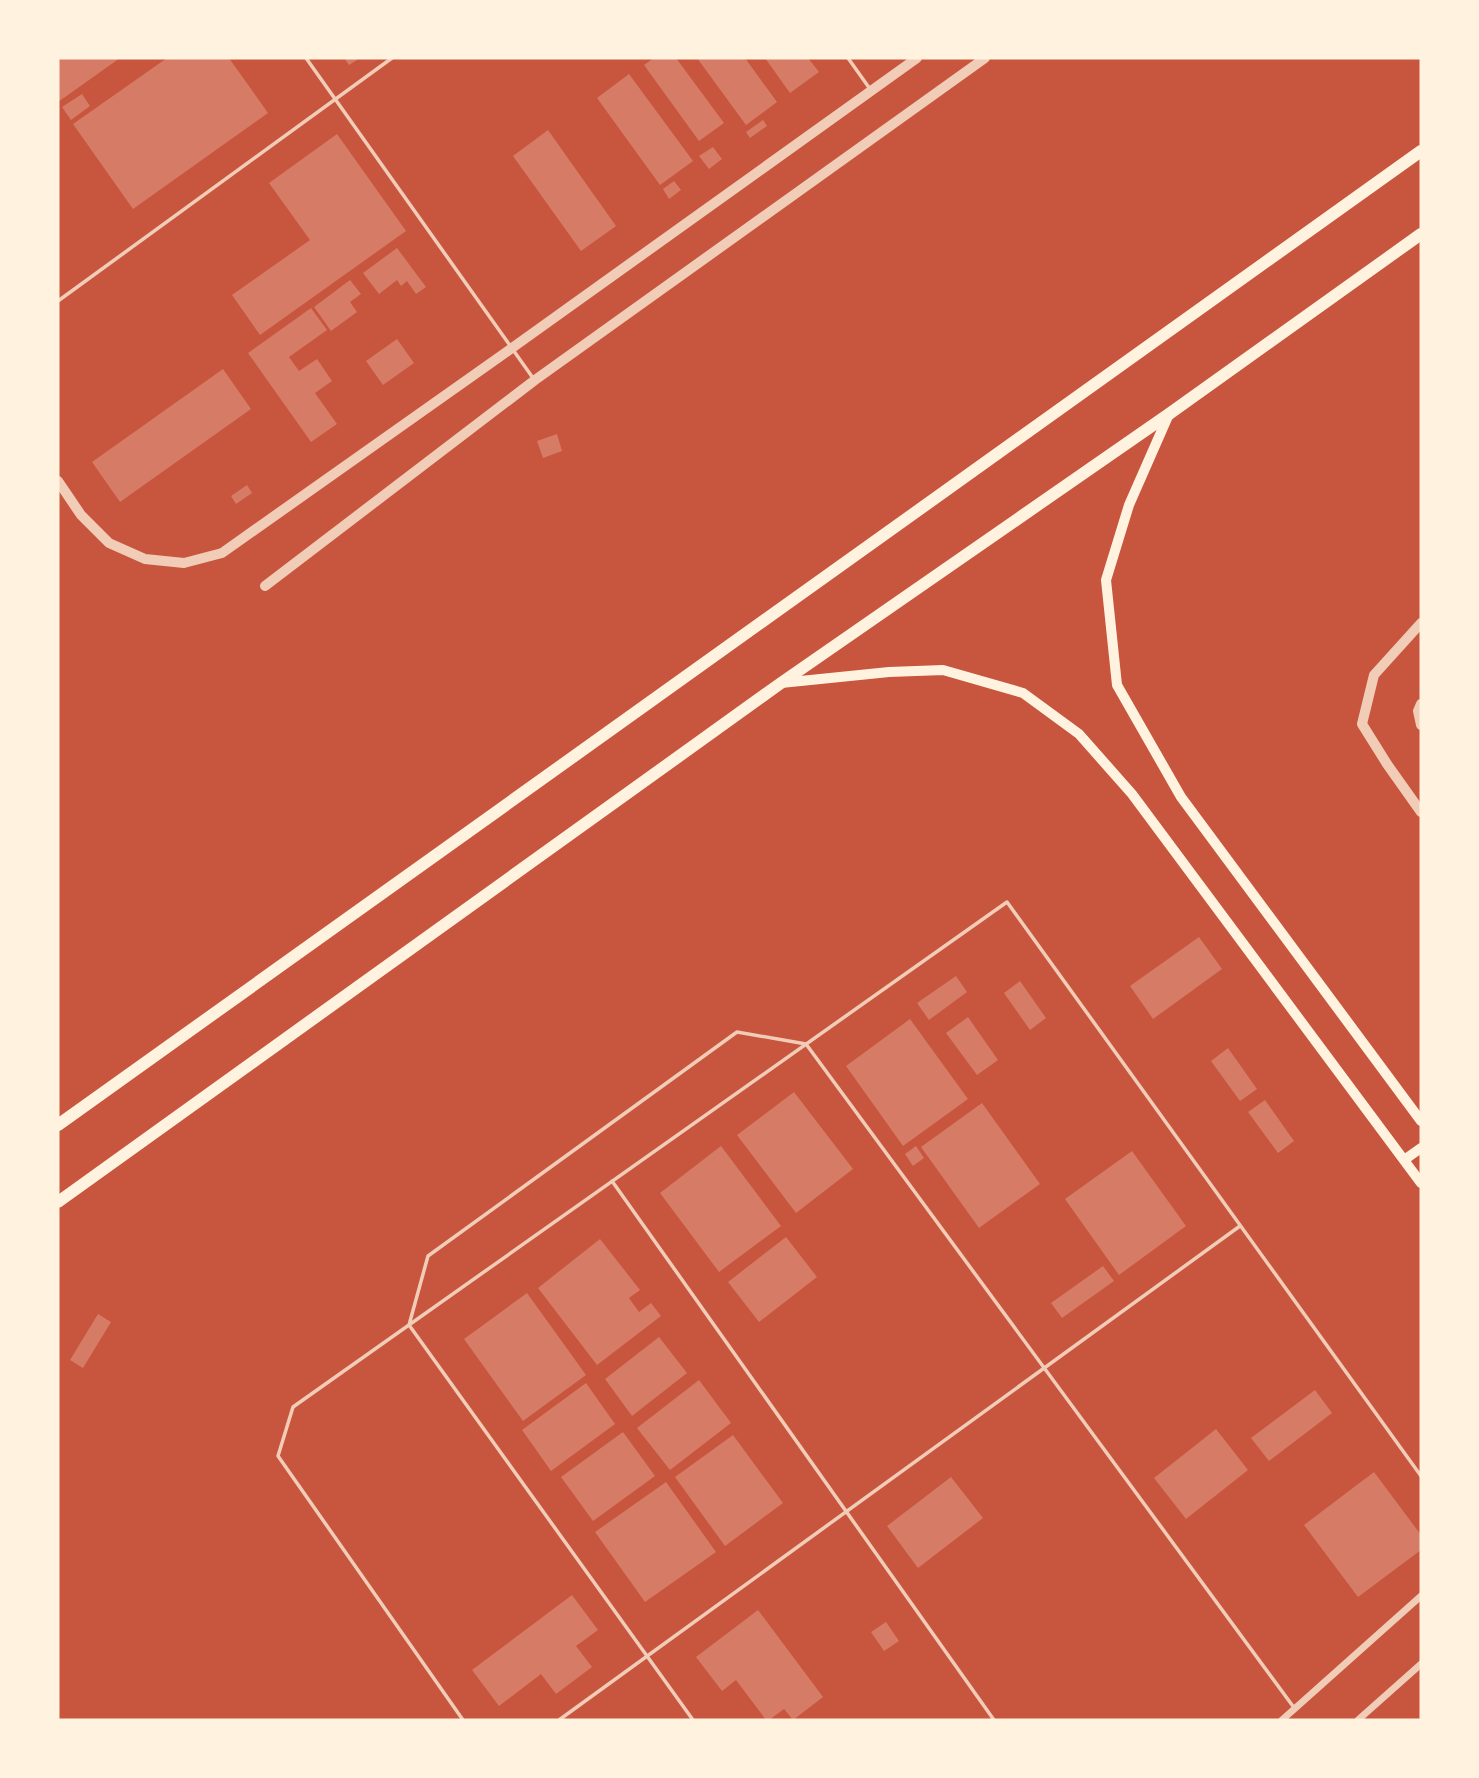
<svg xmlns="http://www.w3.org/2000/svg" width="1479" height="1778" viewBox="0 0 1479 1778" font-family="'Space Grotesk',sans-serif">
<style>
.building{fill:#d67c66}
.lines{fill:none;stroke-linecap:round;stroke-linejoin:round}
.service{stroke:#f1ccb7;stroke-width:3.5}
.minor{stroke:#f1ccb7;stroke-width:7}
.tertiary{stroke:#f1ccb7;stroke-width:10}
.secondary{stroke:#fff3e0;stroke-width:10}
.primary{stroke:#fff3e0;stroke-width:12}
</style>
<rect width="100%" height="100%" fill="#c8553d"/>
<path class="building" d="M58 58H120L58 102Z
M167 58H229L268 113 133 209 73 124Z
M344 58H360L349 65Z
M654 58H676L724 123 699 141 644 65Z
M697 58H745L777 102 746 125Z
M765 58H808L819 72 790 93Z
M629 74 693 161 660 185 597 98Z
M82 94 90 106 71 120 62 107Z
M763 120 767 126 750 138 746 132Z
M548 130 616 226 581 251 513 156Z
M337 134 406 231 260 335 232 295 310 240 269 183Z
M713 147 722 159 709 169 699 156Z
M674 181 681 190 669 199 663 189Z
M397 248 426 287 416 294 407 281 401 286 397 280 379 294 363 273Z
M350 280 361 294 350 302 357 312 331 331 314 307Z
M311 308 327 330 289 357 299 371 317 359 332 381 315 393 337 424 311 442 248 353Z
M397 339 414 363 383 385 366 361Z
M223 369 251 409 120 502 92 462Z
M557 434 562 451 543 458 537 441Z
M247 485 252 493 236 504 231 496Z
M1199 937 1222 969 1153 1019 1130 986Z
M956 976 967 992 929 1020 917 1003Z
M1020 981 1046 1018 1030 1030 1004 993Z
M968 1017 998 1060 977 1075 946 1033Z
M910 1019 968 1099 903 1146 846 1066Z
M1228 1048 1257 1089 1240 1101 1211 1061Z
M794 1092 853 1169 796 1213 737 1135Z
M1265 1100 1294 1141 1278 1153 1248 1112Z
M982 1103 1040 1184 979 1228 921 1147Z
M721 1146 781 1226 719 1272 660 1193Z
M916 1146 924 1158 913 1166 905 1154Z
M1132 1151 1186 1226 1119 1275 1065 1199Z
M786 1237 817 1277 759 1322 728 1282Z
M600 1239 640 1290 629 1298 639 1312 651 1303 661 1316 597 1365 538 1288Z
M1103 1266 1114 1281 1062 1318 1051 1303Z
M527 1293 586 1375 523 1421 464 1339Z
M98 1314 111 1322 83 1368 70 1360Z
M659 1337 687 1373 632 1416 605 1379Z
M699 1380 731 1423 670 1470 637 1428Z
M586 1383 615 1424 551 1471 522 1430Z
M1315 1390 1332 1413 1269 1461 1251 1438Z
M1216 1429 1248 1470 1186 1519 1154 1478Z
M623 1432 655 1476 593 1521 561 1477Z
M733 1435 783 1503 725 1546 675 1477Z
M1374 1472 1421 1535V1550L1358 1597 1304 1525Z
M951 1477 983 1518 918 1568 887 1526Z
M666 1482 716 1552 645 1602 595 1532Z
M572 1595 598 1630 576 1646 592 1667 556 1694 541 1674 499 1706 472 1670Z
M758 1610 823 1697 793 1720 784 1709 769 1720H766L736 1680 722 1691 696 1657Z
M886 1622 899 1641 884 1651 871 1632Z"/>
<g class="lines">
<path class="service" d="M306 58 533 378
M848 58 870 89
M58 301 392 58
M612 1181 994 1720
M463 1720 278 1456 293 1407 1007 902 1421 1476
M559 1720 1240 1226
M693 1720 409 1325 428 1256 737 1032 806 1044 1295 1709"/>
<path class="minor" d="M1282 1720 1421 1596
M1358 1720 1421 1664"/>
<path class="tertiary" d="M58 481 81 515 109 543 145 559 184 563 222 553 512 348 917 58
M265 586 535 380 985 58
M1421 623 1374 675 1362 724 1387 764 1421 812
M1421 704 1418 711 1421 725"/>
<path class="secondary" d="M1169 414 1129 505 1106 580 1117 685 1181 797 1421 1121
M781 683 889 672 943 670 1023 693 1079 734 1132 794 1421 1183
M1404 1160 1421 1148"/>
<path class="primary" d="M58 1125 1421 151
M58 1202 781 683 1169 414 1421 234"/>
</g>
<rect width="1479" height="1778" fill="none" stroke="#fff3e0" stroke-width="119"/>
</svg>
